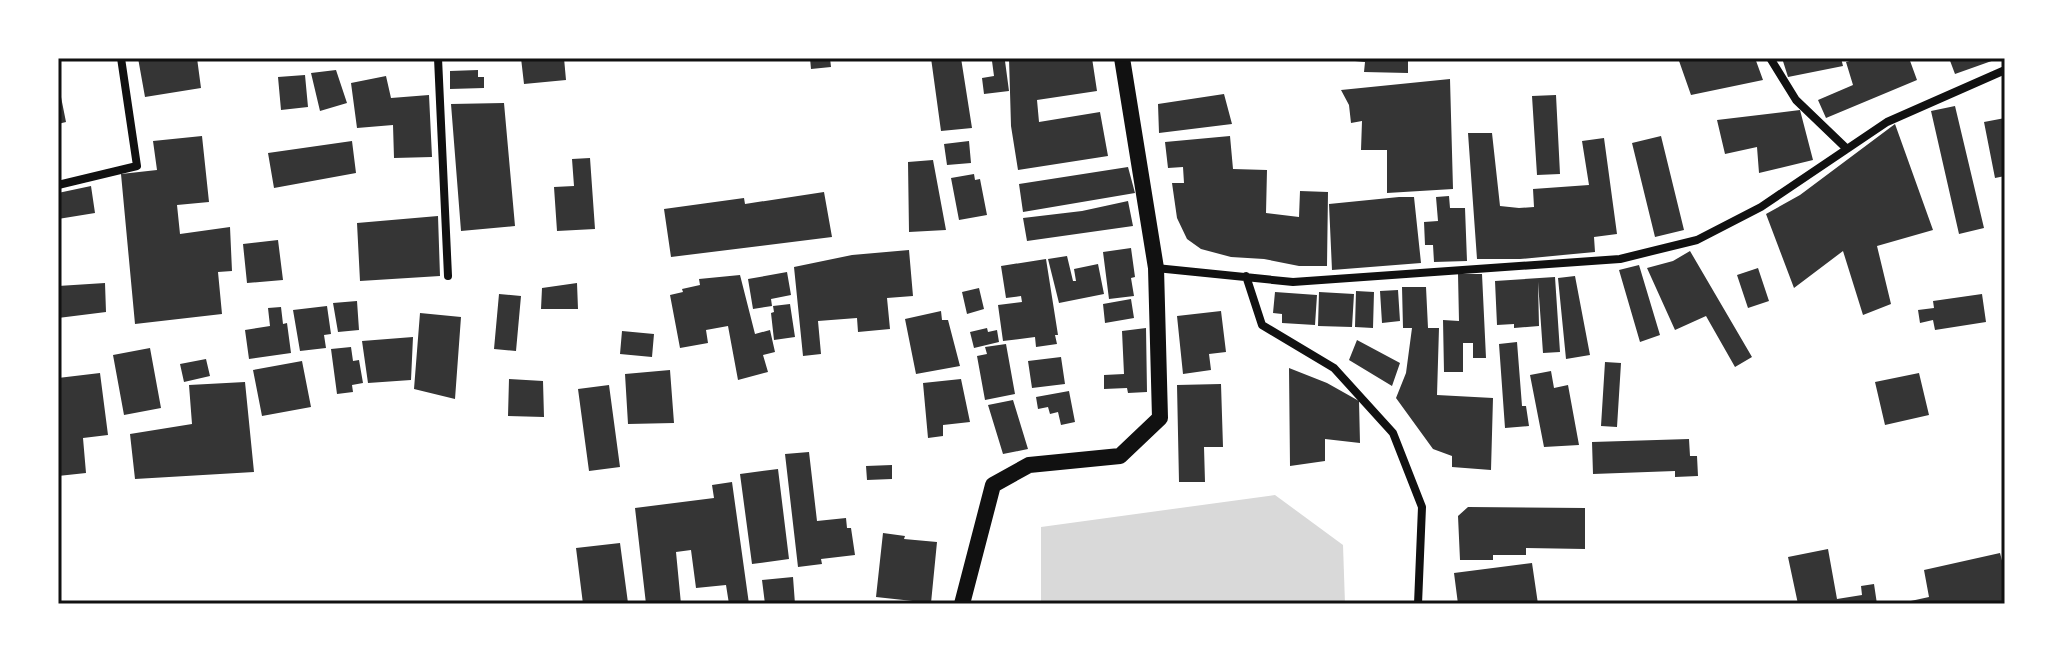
<svg xmlns="http://www.w3.org/2000/svg" width="2063" height="662" viewBox="0 0 2063 662" font-family="'Source Serif 4',serif">
<style>
.water{fill:#d9d9d9}
.building{fill:#353535}
.lines{fill:none;stroke-linecap:round;stroke-linejoin:round}
.minor{stroke:#111;stroke-width:8}
.secondary{stroke:#111;stroke-width:16}
.neatline{fill:none;stroke:#111;stroke-width:3}
</style>
<rect width="100%" height="100%" fill="#fff"/>
<path class="water" d="M1275 495 1343 545 1345 604H1041V527Z"/>
<path class="building" d="M138 58H197L201 88 145 97Z
M521 58H564L566 80 524 84Z
M810 58H830L831 67 811 69Z
M931 58H961L972 128 941 131Z
M1009 58H1092L1097 91 1037 100 1039 122 1100 112 1108 156 1018 170 1011 126Z
M1355 58H1408V73L1364 72 1365 62 1355 61Z
M1678 58H1755L1763 80 1691 95Z
M1782 58H1841L1843 66 1788 77Z
M1860 58H1909L1917 80 1826 118 1818 100 1853 85 1846 62Z
M1949 58H2000L1955 74Z
M992 61H1005L1009 91 984 94 982 78 994 76Z
M336 70 347 103 320 111 311 73Z
M478 70V77H484V88L450 89V71Z
M305 75 308 107 281 110 278 77Z
M386 76 391 98 429 95 432 157 394 158 393 125 357 128 351 83Z
M1450 79 1453 189 1387 193V150H1361L1362 121 1351 123 1349 105 1341 90Z
M59 87 66 122 58 124V88Z
M1224 94 1232 124 1159 133 1158 104Z
M1556 95 1560 174 1537 175 1532 96Z
M504 103 515 226 461 231 451 104Z
M1955 106 1984 228 1959 234 1931 111Z
M1800 110 1813 160 1759 173 1757 147 1725 154 1717 120Z
M2005 118V176L1995 178 1984 122Z
M1895 124 1933 230 1877 246 1891 304 1863 315 1843 251 1794 288 1766 214 1800 195Z
M1468 133H1492L1500 206 1519 208 1534 207 1533 189 1589 185 1582 141 1604 138 1617 234 1594 237 1595 252 1520 259H1477Z
M202 136 209 202 177 205 180 234 230 227 232 271 218 272 222 314 135 324 121 174 157 170 153 141Z
M1230 136 1233 169 1267 170 1266 213 1299 217 1300 191 1328 192 1327 266H1299L1264 259 1231 257 1201 249 1187 239 1177 218 1172 183H1184L1183 167 1168 168 1165 142Z
M1661 136 1684 230 1655 237 1632 143Z
M352 141 356 173 274 188 268 153Z
M969 141 971 163 947 165 944 144Z
M590 158 595 229 557 231 554 187 574 186 572 159Z
M933 160 946 230 909 232 908 162Z
M1128 167 1135 193 1023 212 1019 184Z
M974 174 975 180 980 179 987 215 959 220 951 178Z
M91 186 95 213 58 219V193Z
M824 192 832 237 671 257 664 209 744 198 745 204Z
M1449 196 1450 208H1465L1467 261 1434 262 1433 245H1425L1424 222 1438 221 1436 197Z
M1399 197H1414L1421 263 1332 270 1329 204Z
M1128 201 1133 226 1027 241 1023 218 1082 211Z
M438 216 440 276 360 281 357 223Z
M278 240 283 280 247 283 243 244Z
M1131 248 1135 277 1131 278 1134 296 1109 299 1103 252Z
M909 250 913 296 887 298 890 329 858 332 857 318 818 321 821 354 803 356 794 267 852 255Z
M1690 251 1752 357 1735 367 1706 316 1675 330 1647 268 1673 261Z
M1067 256 1073 281H1076L1074 269 1098 264 1104 294 1059 303 1048 259Z
M1046 259 1058 335H1055L1057 344 1036 347 1035 337 1003 341 998 305 1022 302 1021 296 1006 298 1001 266Z
M1639 265 1660 335 1640 342 1619 270Z
M1758 268 1769 301 1748 308 1737 275Z
M787 272 791 295 771 299 772 306 753 309 748 279Z
M1458 274H1482L1486 358H1473V343H1463V372H1444L1443 320 1459 321Z
M740 275 755 334 770 330 775 352 763 355 768 372 738 380 728 326 706 330 708 343 680 348 670 295 683 292 682 289 700 285 699 279Z
M1575 276 1590 355 1566 359 1558 278Z
M1555 277 1560 352 1543 353 1538 282 1539 326 1514 328V324L1497 325 1495 281Z
M105 283 106 312 58 318V286Z
M577 283 578 309H541L542 288Z
M1402 287H1426L1428 328H1439L1437 395 1493 398 1491 470 1452 467V456L1433 449 1396 398 1406 373 1412 328H1403Z
M979 288 984 309 967 314 962 292Z
M1398 290 1400 321 1382 323 1380 291Z
M1356 291 1374 292 1373 328 1355 327Z
M1275 292 1317 295 1315 325 1282 323V314L1273 313Z
M1319 292 1354 294 1352 327 1318 326Z
M499 294 521 296 516 351 494 349Z
M1982 294 1986 322 1935 330 1933 320 1920 323 1918 310 1934 308 1933 301Z
M1131 299 1134 318 1105 323 1103 304Z
M357 301 359 330 338 332 333 303Z
M790 304 795 337 774 340 771 313 774 312 773 306Z
M327 306 331 334 324 335 326 348 300 351 293 310Z
M281 307 283 324 287 323 291 353 249 359 245 330 270 326 268 308Z
M941 311 942 320H948L960 366 916 374 905 319Z
M1221 311 1226 352 1209 354 1211 370 1183 374 1177 316Z
M420 313 461 317 455 399 414 389Z
M987 328 988 332 997 330 999 342 974 348 970 332Z
M1146 328 1147 392 1128 393 1127 388 1104 389V375L1124 374 1122 331Z
M622 331 654 334 652 357 620 354Z
M413 337 411 380 368 383 362 341Z
M1357 340 1400 363 1392 386 1349 360Z
M1517 342 1522 406H1526L1529 426 1505 428 1499 344Z
M1006 344 1015 394 985 400 977 356 987 354 985 347Z
M351 347 353 361 359 360 363 383 352 385 353 392 337 394 331 349Z
M150 348 161 408 124 415 113 355Z
M1061 357 1065 384 1032 388 1028 361Z
M206 359 210 376 184 382 180 364Z
M302 361 311 407 262 416 253 370Z
M1605 362 1621 363 1617 427 1601 426Z
M1289 368 1327 383 1359 401 1360 443 1325 439V461L1290 466Z
M670 370 674 423 628 424 625 374Z
M1551 371 1554 388 1568 385 1579 445 1544 447 1530 375Z
M100 373 108 435 83 438 86 473 58 476V378Z
M1919 373 1929 415 1885 425 1875 382Z
M509 379 543 381 544 417 508 416Z
M961 379 970 422 943 425V436L928 438 923 383Z
M245 382 254 472 135 479 130 434 192 424 189 385Z
M1221 384 1223 447H1204L1205 482H1179L1177 385Z
M609 385 620 467 589 471 578 389Z
M1069 391 1075 422 1061 425 1058 412 1050 414 1048 407 1038 409 1036 397Z
M1013 400 1028 449 1003 454 988 405Z
M1689 439 1690 456H1697L1698 476 1675 477V471L1593 474 1592 442Z
M809 452 817 521 846 518 847 528H851L855 555 821 559 822 564 798 567 785 454Z
M892 465V479L867 480 866 466Z
M778 469 789 559 752 564 740 474Z
M732 482 749 604H729L726 585 696 588 691 550 676 552 681 604H646L635 508 714 498 712 485Z
M1468 507 1585 508V549L1526 548V555H1493V560H1460L1458 516Z
M883 533 905 536 904 539 937 542 931 603 876 597Z
M620 543 628 603 583 604 576 548Z
M1828 549 1837 599 1862 595 1861 586 1874 584 1877 604H1798L1788 557Z
M2000 553 2005 572V604H1897L1929 597 1924 570Z
M1532 563 1538 604H1458L1454 573Z
M793 577 795 604H765L762 580Z"/>
<g class="lines">
<path class="minor" d="M438 58 448 276
M1770 58 1796 100 1847 149
M58 185 137 166 121 58
M1156 268 1293 282 1620 259 1697 240 1761 207 1887 122 2005 70
M1246 276 1262 325 1334 368 1393 433 1422 507 1418 604"/>
<path class="secondary" d="M962 604 993 485 1029 465 1120 456 1160 418 1156 268 1122 58"/>
</g>
<rect width="2063" height="662" fill="none" stroke="#ffffff" stroke-width="120"/>
<rect x="60" y="60" width="1943" height="542" class="neatline"/>
</svg>
